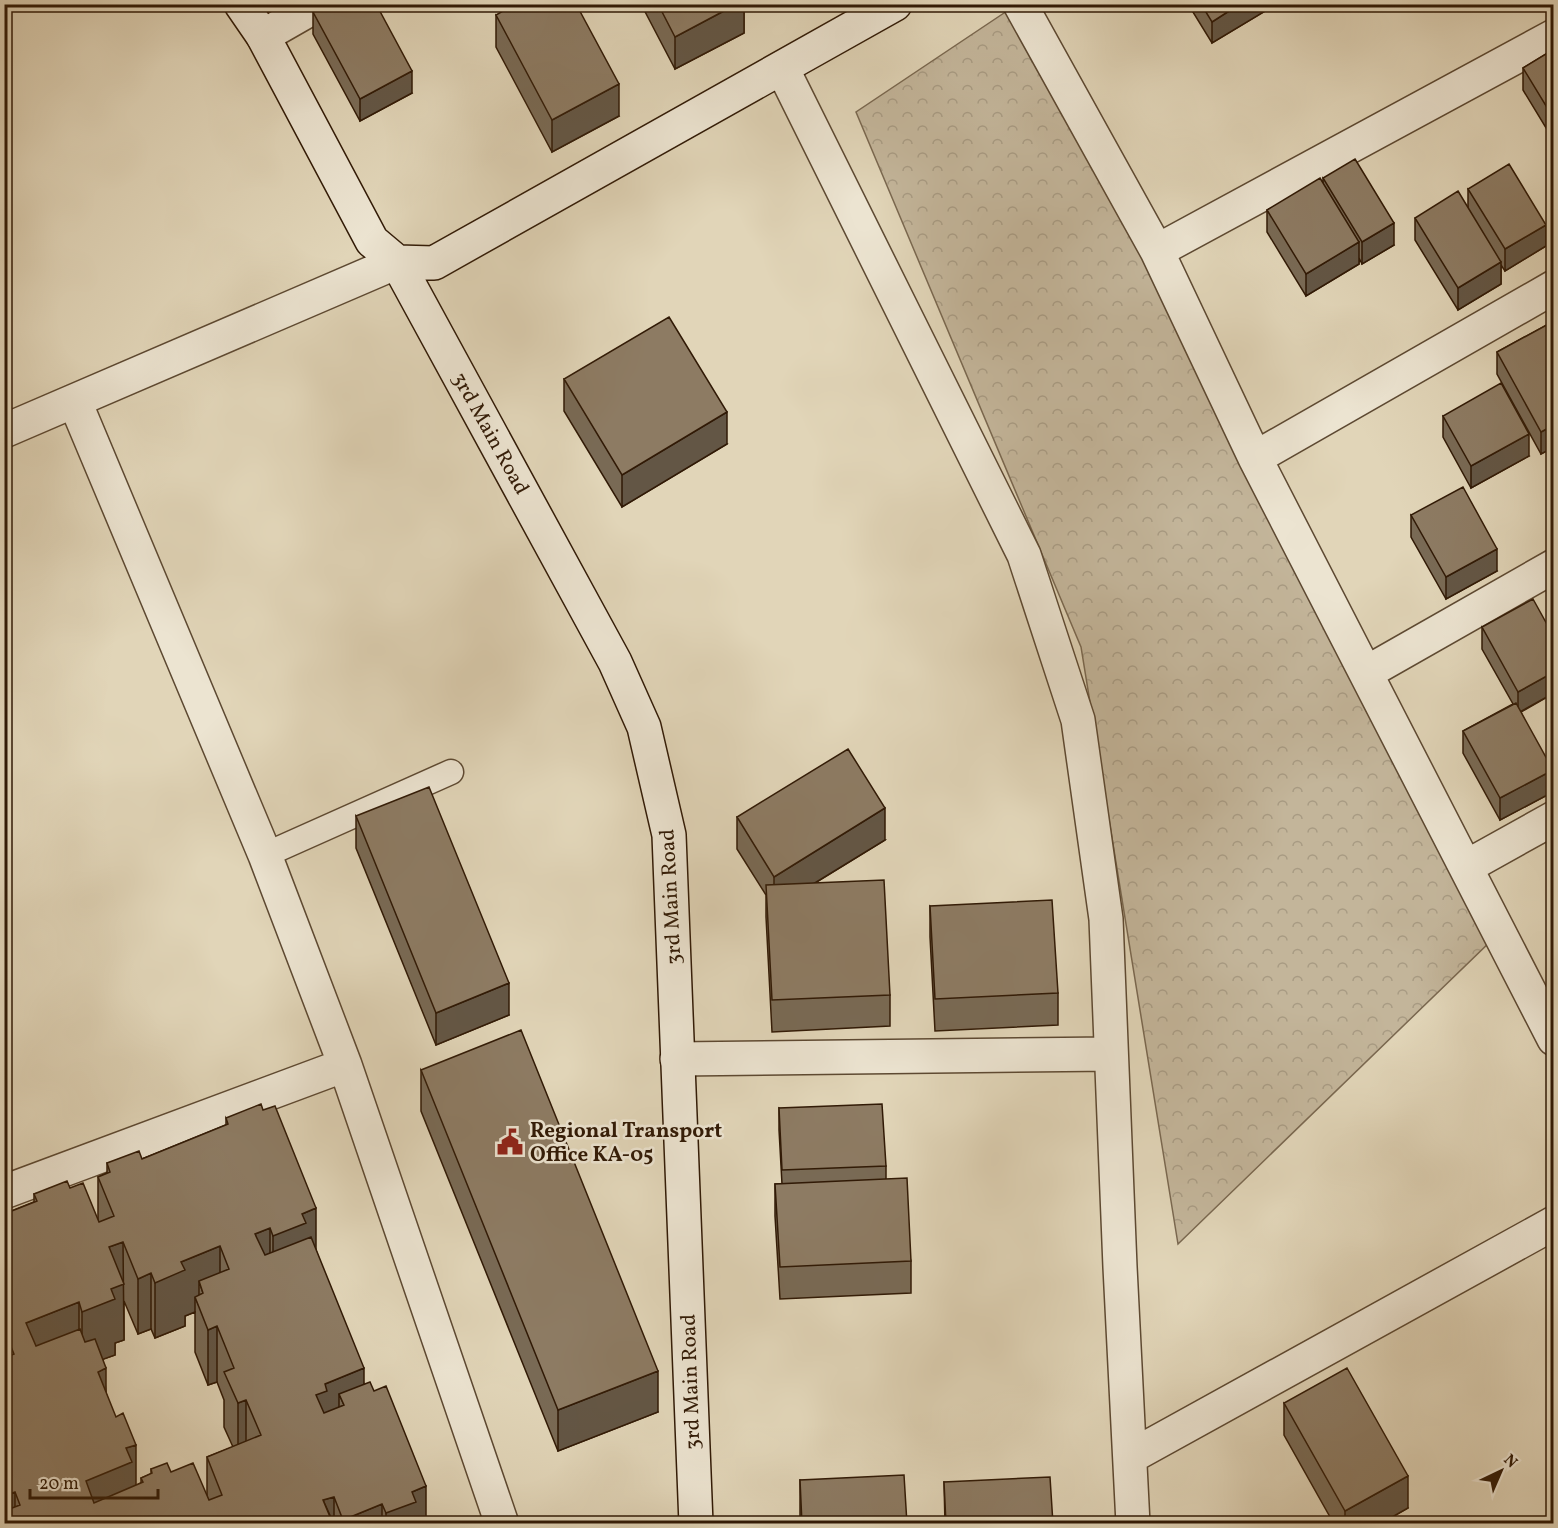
<svg xmlns="http://www.w3.org/2000/svg" width="1558" height="1528" viewBox="0 0 1558 1528" font-family="Vollkorn,serif">
<style>
.park{fill:url(#park-crowns);stroke:#7a6850;stroke-width:1.5}
.lines{fill:none;stroke-linecap:round;stroke-linejoin:round}
.lane-casing{stroke:#5d4932;stroke-width:27}
.street-casing{stroke:#5d4932;stroke-width:36}
.secondary-casing{stroke:#311a06;stroke-width:36}
.lane{stroke:#ece4d1;stroke-width:24}
.street{stroke:#ece4d1;stroke-width:33}
.secondary{stroke:#ece4d1;stroke-width:33}
.wall{fill:#796a55;stroke:#311a06;stroke-width:1.5;fill-rule:evenodd}
.shaded-wall{fill:#635645;stroke:#311a06;stroke-width:1.5}
.building{fill:#8d7b63;stroke:#311a06;stroke-width:1.5;fill-rule:evenodd}
.labels{text-anchor:middle;stroke-width:5;stroke-linejoin:round;paint-order:stroke}
.street-label{font-size:21px;fill:#311a06;stroke:#ece4d1}
.poi-label{font-size:21px;font-weight:bold;fill:#311a06;stroke:#ece4d1;text-anchor:start}
</style>
<defs>
<pattern id="park-crowns" width="20" height="18" patternUnits="userSpaceOnUse" patternTransform="scale(1.5)"><rect width="20" height="18" fill="#c3b59a"/><path d="M2 6a3 3 0 1 1 6 0M12 15a3 3 0 1 1 6 0" fill="none" stroke="#a89b83"/></pattern>
</defs>
<rect width="100%" height="100%" fill="#e1d5b8"/>
<filter id="stains"><feTurbulence type="fractalNoise" baseFrequency=".00333" numOctaves="4"/><feColorMatrix values="0 0 0 0 .2 0 0 0 0 .09 0 0 0 0 .02 0 0 0 .5 -.17"/></filter>
<radialGradient id="worn" r=".72"><stop offset=".6" stop-color="#630" stop-opacity="0"/><stop offset="1" stop-color="#630" stop-opacity=".3"/></radialGradient>
<path class="park" d="M1016 5 1496 936 1178 1244 1081 647 856 112Z"/>
<g class="lines">
<g class="lane-casing">
<path id="lane" d="M265 855 451 772"/>
</g>
<g class="street-casing">
<path id="street" d="M1020 4 1157 251 1255 458 1554 1039
M263 36 319 4
M782 68 1024 555 1078 720 1106 919 1120 1267 1133 1524
M1157 251 1554 36
M75 402 265 855 345 1065
M4 431 397 262
M1255 458 1554 287
M1366 673 1554 566
M1466 867 1554 818
M677 1059 1111 1054
M4 1192 345 1065 502 1524
M1130 1457 1554 1223"/>
</g>
<g class="secondary-casing">
<path id="secondary" d="M241 4 263 36 372 241 397 262 434 263 895 4
M397 262 615 662 644 727 669 835 696 1524"/>
</g>
<use href="#lane" class="lane"/>
<use href="#street" class="street"/>
<use href="#secondary" class="secondary"/>
</g>
<path class="wall" d="M641 4H744V33L675 69Z
M1188 4H1275V5L1212 43Z
M313 12 412 93 360 121 313 34Z
M496 15 619 116 552 152 496 47Z
M1554 49V141L1523 90V68Z
M1323 178 1394 245 1362 264 1359 258V264L1306 296 1267 232V210L1323 183Z
M1468 189 1546 246 1505 271 1501 265V284L1458 310 1415 240V218L1468 207Z
M1554 321V447L1541 454 1497 374V352Z
M564 379 727 444 622 507 564 411Z
M1443 416 1529 456 1471 488 1443 437Z
M1411 515 1497 571 1446 599 1411 537Z
M1482 627 1554 693 1521 712 1553 792 1500 820 1463 753V731L1513 704 1482 649Z
M356 816 509 1015 436 1045 356 848Z
M737 817 885 840 815 883 890 995V1026L772 1032 766 917V895L737 849Z
M930 906 1058 993V1025L935 1031 930 937Z
M421 1070 658 1412 558 1451 421 1111Z
M779 1108 886 1166V1179L911 1261V1293L780 1299 775 1216V1184H782L779 1130Z
M226 1118 316 1250 364 1384 426 1524H4V1214L34 1202V1194L70 1188 98 1219V1177L107 1173V1163L142 1159 226 1125ZM124 1301 138 1334 151 1329 155 1338 185 1326V1316L195 1312V1352L208 1385 217 1382 224 1400V1427L233 1447 207 1457V1497L171 1472 151 1469V1474L141 1478V1483L136 1486 106 1393 103 1359 115 1355V1343L124 1340Z
M1284 1403 1408 1508 1380 1524H1334L1284 1435Z
M800 1480 907 1524H800Z
M944 1482 1053 1524H945Z"/>
<path class="shaded-wall" d="M737 4H744V33L675 69V37Z
M1240 4 1275 5 1212 43V22Z
M412 71V93L360 121V99Z
M619 84V116L552 152V120Z
M1394 223V245L1362 264V242Z
M1546 225V246L1505 271V249Z
M1359 242V264L1306 296V274Z
M1501 262V284L1458 310V288Z
M727 412V444L622 507V475Z
M1554 425V447L1541 454V432Z
M1529 434V456L1471 488V466Z
M1497 549V571L1446 599V577Z
M1554 672V693L1518 713V692Z
M1553 770V792L1500 820V798Z
M885 808V840L774 908V877Z
M509 983V1015L436 1045V1013Z
M316 1208V1263L273 1292V1236L302 1214Z
M270 1228V1284L255 1234Z
M123 1242 124 1340 115 1343V1355L82 1367V1312L109 1247Z
M220 1246V1301L203 1293 199 1281V1306L195 1297V1312L185 1316V1326L155 1338V1283L181 1262Z
M151 1273V1329L138 1334V1279Z
M79 1302V1358L26 1379V1323Z
M217 1326V1382L208 1385V1330Z
M4 1332H5V1387L4 1388Z
M106 1368V1424L98 1372Z
M364 1368V1424L344 1405 339 1394V1434L327 1446 316 1395 325 1384Z
M658 1371V1412L558 1451V1410Z
M246 1400V1455L238 1459V1403Z
M136 1445V1500L86 1524V1481L126 1448Z
M1408 1476V1508L1380 1524H1345V1511Z
M426 1486V1524H386V1513L412 1492Z
M15 1492V1524H7V1495Z
M334 1497V1524L323 1500Z
M382 1504V1524H343V1520Z"/>
<path class="building" d="M327 4H376L412 71 360 99 313 12Z
M515 4H576L619 84 552 120 496 15Z
M658 4H737L675 37Z
M1201 4H1240L1212 22Z
M1554 49V119L1523 68Z
M1355 159 1394 223 1362 242 1323 178Z
M1509 164 1546 225 1505 249 1468 189Z
M1320 178 1359 242 1306 274 1267 210Z
M1458 191 1501 262 1458 288 1415 218Z
M669 317 727 412 622 475 564 379Z
M1554 321V425L1541 432 1497 352Z
M1501 383 1529 434 1471 466 1443 416Z
M1463 487 1497 549 1446 577 1411 515Z
M1533 599 1554 637V672L1518 692 1482 627Z
M1516 703 1553 770 1500 798 1463 731Z
M848 749 885 808 774 877 737 817Z
M429 787 509 983 436 1013 356 816Z
M884 880 890 995 772 1000 766 885Z
M1052 900 1058 993 935 999 930 906Z
M521 1030 658 1371 558 1410 421 1070Z
M261 1104 263 1110 275 1106 316 1208 302 1214 306 1223 273 1236 270 1228 255 1234 265 1255 311 1237 364 1368 325 1384 327 1391 316 1395 324 1413 344 1405 339 1394 370 1382 374 1391 386 1386 426 1486 412 1492 416 1502 386 1513 382 1504 343 1520 334 1497 323 1500 333 1524H234V1523L231 1524H5L4 1511 20 1505 15 1492 7 1495 4 1489V1358L14 1354 5 1332H4V1214L37 1201 34 1194 67 1181 70 1188 83 1183 99 1222 114 1216 98 1177 110 1172 107 1163 139 1151 142 1159 228 1124 226 1118ZM123 1242 138 1279 151 1273 155 1283 185 1270 181 1262 220 1246 229 1269 199 1281 203 1293 195 1297 208 1330 217 1326 234 1368 224 1372 238 1403 246 1400 261 1435 207 1457 222 1495 209 1500 193 1463 171 1472 167 1463 151 1469 152 1473 141 1478 143 1482 94 1503 86 1481 132 1462 126 1448 136 1445 123 1413 116 1417 98 1372 106 1368 95 1339 85 1342 80 1329 36 1346 26 1323 79 1302 82 1312 115 1299 111 1289 124 1284 109 1247Z
M882 1104 886 1166 782 1170 779 1108Z
M907 1178 911 1261 780 1267 775 1184Z
M1347 1368 1408 1476 1345 1511 1284 1403Z
M904 1475 907 1524H802L800 1480Z
M1050 1477 1053 1524H946L944 1482Z"/>
<defs>
<g id="civic-bare" transform="scale(2.07)"><path d="M-.6-6.5H3V-4.5H.6V-3L4-1V1h2V6H-6V1h2V-1L-.6-3ZM-1.2 2.5V6h2.4V2.5Z" fill="#8f2418" stroke="#ece4d1" stroke-width="2.5" paint-order="stroke"/></g>
</defs>
<g fill-rule="evenodd">
<use href="#civic-bare" x="510" y="1142"/>
</g>
<g class="labels">
<g class="street-label">
<text transform="translate(491 433) rotate(61)" y="7">3rd Main Road</text>
<text transform="translate(670 897) rotate(-93)" y="7">3rd Main Road</text>
<text transform="translate(690 1382) rotate(-92)" y="7">3rd Main Road</text>
</g>
<g class="poi-label">
<text x="530" y="1137">Regional Transport<tspan x="530" dy="24">Office KA-05</tspan></text>
</g>
</g>
<rect width="1558" height="1528" fill="none" stroke="#e1d5b8" stroke-width="24"/>
<rect x="6" y="6" width="1546" height="1516" fill="none" stroke="#311a06" stroke-width="3"/>
<rect x="12" y="12" width="1534" height="1504" fill="none" stroke="#311a06" stroke-width="1.5"/>
<g transform="translate(1501 1471) rotate(44)" stroke="#ece4d1" stroke-width="4.5" paint-order="stroke">
<path d="M0-4.5L10 22L0 15L-10 22Z" fill="#311a06"/>
<text y="-9" font-size="16" font-weight="bold" text-anchor="middle" fill="#311a06">N</text>
</g>
<path d="M30 1489v9h128v-9" fill="none" stroke="#311a06" stroke-width="3"/>
<text x="39" y="1489" font-size="18" fill="#311a06" stroke="#ece4d1" stroke-width="4.5" paint-order="stroke">20 m</text>
<rect width="100%" height="100%" filter="url(#stains)"/>
<rect width="100%" height="100%" fill="url(#worn)"/>
</svg>
